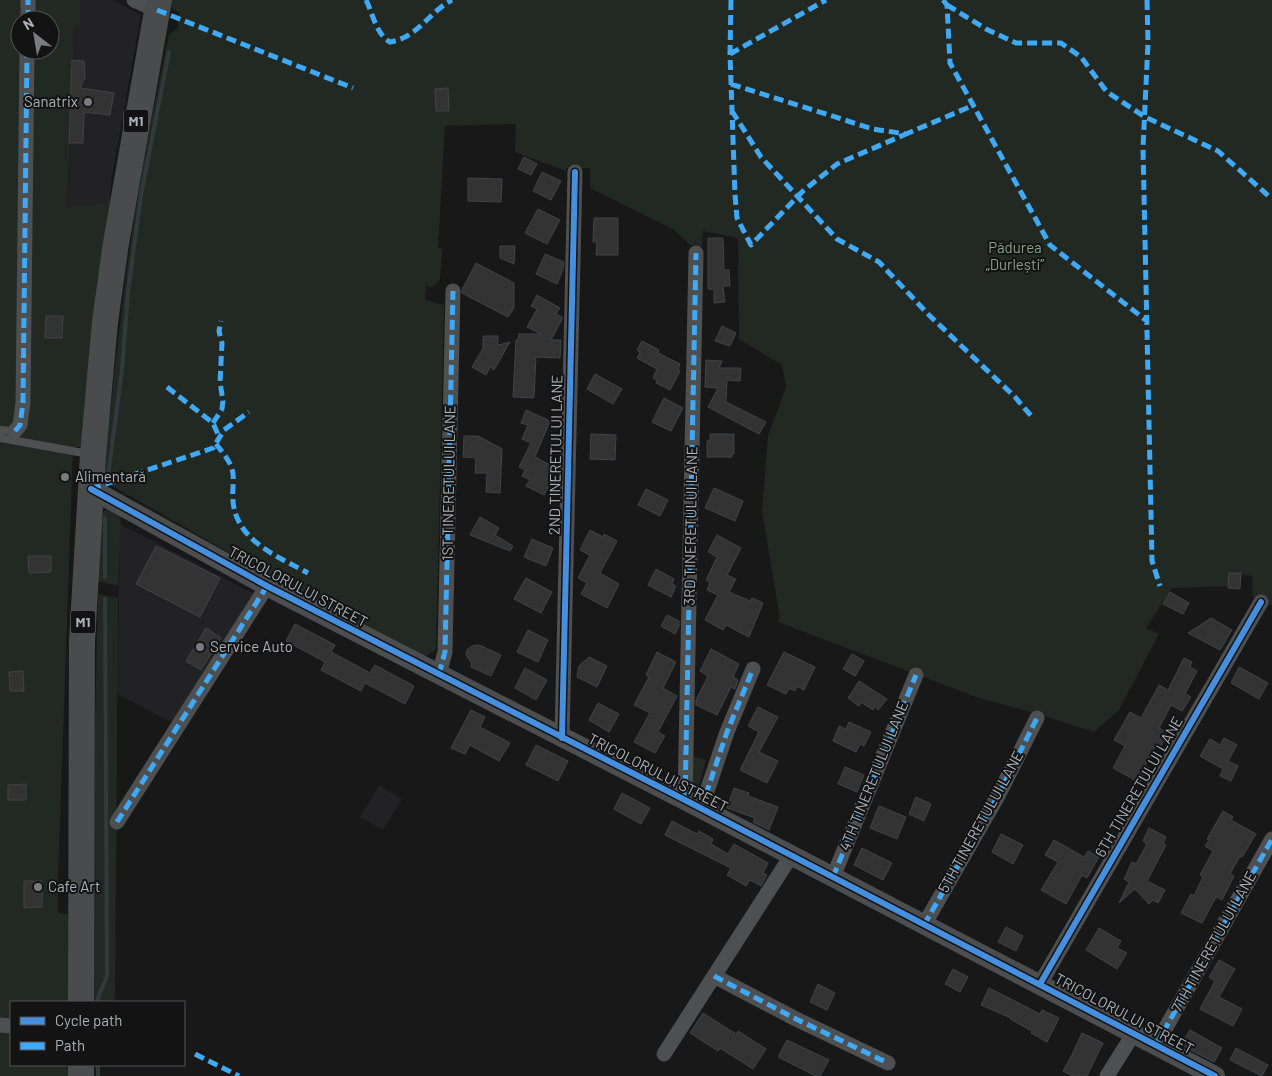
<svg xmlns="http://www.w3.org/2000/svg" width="1272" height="1076" viewBox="0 0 1272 1076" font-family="Barlow,sans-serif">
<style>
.built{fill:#222224}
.green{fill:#222923;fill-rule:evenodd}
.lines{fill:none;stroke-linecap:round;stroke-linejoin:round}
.stream{stroke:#303a3d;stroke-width:4}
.building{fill:#333334;stroke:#414345}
.lane{stroke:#4d4f51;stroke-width:8}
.street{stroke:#4d4f51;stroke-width:15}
.secondary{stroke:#4c4d4f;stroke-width:20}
.highway{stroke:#4a4b4d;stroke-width:26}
.quiet{stroke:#3fa9f5;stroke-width:5;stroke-dasharray:10 5;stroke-linecap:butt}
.cycleway-casing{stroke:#131314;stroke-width:9}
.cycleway{stroke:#468fdf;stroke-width:6}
.poi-dot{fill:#787c80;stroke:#131314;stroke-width:2}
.labels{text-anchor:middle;stroke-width:4;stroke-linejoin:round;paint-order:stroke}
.shield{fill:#131314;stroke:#7d8287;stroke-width:1}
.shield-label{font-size:14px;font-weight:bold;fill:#abb2b8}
.poi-label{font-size:15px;fill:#abb2b8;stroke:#131314;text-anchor:start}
.park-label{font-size:15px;fill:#89a184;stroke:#131314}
.street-label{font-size:15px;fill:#abb2b8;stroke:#131314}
</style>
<rect width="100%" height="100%" fill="#181819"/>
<path class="built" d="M80 0H113L141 15 111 181 110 199 106 203 67 207 74 26 80 25Z
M120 524 258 596 175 724 117 694Z
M379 785 402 799 383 830 360 817Z"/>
<path class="green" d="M0 0H80V26H74L67 207 106 203 110 199V238L87 447H73L58 880V913L68 914 70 1002H11V1065H64L71 1071V1076H0ZM20 20H50V50H20Z
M166 0H1272V605H1266L1253 597 1252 576 1229 573V586L1172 588 1146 628 1159 634 1122 704 1119 710 1094 732 1035 713 979 698 778 622 780 618 762 511 768 436 786 387 782 365 739 339 738 238 703 231 702 246 690 245 673 229 590 188V168H566V171L515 152 516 124 445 126 438 248 442 249 440 280 432 287 426 286 425 300 444 305 436 649 422 659 369 633 111 485 103 479C112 397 120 315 132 233 142 166 155 100 169 35L178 28 179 13 165 3Z
M111 508 121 514 118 586 98 581 101 515 105 510Z
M98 594 118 598 115 1002H96L94 999 95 731Z
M692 756 706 760 699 786 692 783Z"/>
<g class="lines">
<path class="stream" d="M108 477 122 369 128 292 141 195 169 52
M105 518V577
M98 1002V998L107 976 105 599
M98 1065V1076"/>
</g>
<path class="building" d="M72 60 84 61 85 78 80 88 114 93 110 115 84 112 83 143H69Z
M448 88 449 111H436L435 89Z
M524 157 537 164 531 175 518 169Z
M542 172 561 181 551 200 533 191Z
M468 178 502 179 501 202 468 201Z
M538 209 560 220 547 244 525 233Z
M594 218H618V255H596L597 242H593Z
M708 238H723L724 270H729L730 286H723L725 302 714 303V289H708Z
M500 246H515L514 264 500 258Z
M545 254 564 262 563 269 557 284 536 274Z
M476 263 514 283V308L508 317 462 293V290Z
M537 295 560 308 556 314 562 317V319L551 340H561L560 358 536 357 534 398 513 397 516 340H518L519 334H541L527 327 537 309 531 306Z
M46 316H63L62 338H45Z
M722 326 736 333 730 346 715 341Z
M483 336H498V345L510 342 494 370 490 367 486 375 472 367 483 348Z
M642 341 659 350 658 353 680 364 678 370 680 371 670 390 656 383 657 380 653 378 657 369 637 358 640 352 637 350Z
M706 360 722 361 719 368H741L740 381 727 380 726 402 766 422 759 434 708 407 718 388 705 387Z
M595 374 622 389 613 404 587 389Z
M664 398 683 408 671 431 652 422Z
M526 410 550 421 535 457 558 469 544 495 526 486 530 480 522 476 525 470 519 467 531 443 522 439 528 425 521 423Z
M591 434 616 435 615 460 590 459Z
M710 434H734V454H732V457H707V441H710Z
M464 436H478L502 449 500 493 486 492 487 473H475L476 458 463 457Z
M714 488 743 501 735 521 705 508Z
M646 489 668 500 660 516 638 505Z
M480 517 499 528 495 535 513 546 510 551 470 535Z
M590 530 603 537 604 534 617 541 600 573 619 584 607 608 581 594 587 583 578 578 590 555 580 550Z
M717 535 741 548 727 575 736 579 729 592 750 601 752 598 763 603 749 637 726 625 723 630 705 620 718 595 707 590 710 583 706 580 717 557 708 552Z
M532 539 553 548 546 566 524 557Z
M156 546 220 578 200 617 136 584Z
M28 556H51V572L29 573Z
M656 569 674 579 672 584 676 586 671 597 648 585Z
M1229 573H1241L1240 589 1228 588Z
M526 578 552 592 541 613 514 599Z
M1170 592 1189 603 1183 614 1163 604Z
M667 615 679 621V626L675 634 661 626Z
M1211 618 1232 630 1220 650 1188 633Z
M295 624 335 645 331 652 361 668 370 673 375 665 414 686 405 704 365 683 361 691 321 670 325 662 286 641Z
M206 628 221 638 201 670 186 661Z
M528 630 548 640 538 662 517 652Z
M479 645 501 655 491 676 471 667 472 664 466 655 467 650 472 646Z
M711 649 739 664 733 677 738 680 735 689 731 687 717 715 696 705V700L708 676 700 671Z
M657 652 676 662 663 688 677 696 658 732 665 736 655 753 634 742 650 713 634 705 649 677 646 675Z
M784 652 815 667 804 690 797 686 795 691 789 688 786 694 767 685Z
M852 654 864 661 855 676 843 669Z
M589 657 607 666 597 687 577 677 579 666Z
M1184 658 1192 662 1190 667 1197 671 1185 694 1191 697 1182 711 1171 705 1159 728 1168 733 1160 747 1156 745 1145 766 1149 768 1140 783 1113 768 1125 746 1114 740 1130 712 1141 718 1159 685 1168 690Z
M1239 667 1268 683 1259 699 1231 683Z
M525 668 547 680 536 700 515 688Z
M23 671 24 691H10L9 672Z
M859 681 887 699 878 710 875 706 873 710 861 702 859 706 848 698Z
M598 703 619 714 609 732 589 720Z
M758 707 778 717 759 752 778 761 767 783 740 770 759 732 748 726Z
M471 710 485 717 480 727 510 743 499 761 470 745 465 754 451 748Z
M849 722 871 732 864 746 860 744 856 752 833 741 839 726 846 729Z
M1224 738 1237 745 1228 761 1238 766 1231 781 1220 776 1223 769 1200 756 1210 739 1220 745Z
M536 745 568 761 558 781 526 765Z
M845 767 864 775 857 792 838 784Z
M26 784V800H8V785Z
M734 788 749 793 748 796 778 807 769 830 753 822 755 818 727 808Z
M622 793 650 808 641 824 614 809Z
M916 797 931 804 924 821 909 814Z
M879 806 906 817 897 839 870 828Z
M1223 811 1233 817 1231 820 1256 834 1242 857 1240 856 1230 874 1234 876 1222 900 1216 897 1202 923 1181 913 1191 894 1194 896 1203 877 1200 875 1213 851 1205 846 1209 840 1207 839Z
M672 821 697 834 699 831 713 839 711 844 728 854 734 844 768 863 763 873 767 875 761 886 750 880 746 886 727 875 731 868 665 835Z
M1149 828 1166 837 1163 843 1166 845 1147 881 1165 890 1158 903 1153 900 1149 904 1135 889 1119 903 1129 882 1124 879 1132 862 1136 864 1147 844 1143 841Z
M1001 834 1023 845 1013 864 992 852Z
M1054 840 1084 857 1088 851 1099 857 1087 878 1082 875 1066 904 1041 890 1058 862 1045 855Z
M862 848 892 863 883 880 854 865Z
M24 881H42V907L24 908Z
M1006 927 1023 936 1016 951 998 942Z
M1099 928 1121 941 1117 948 1127 953 1117 969 1086 950Z
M1219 960 1235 969 1219 997 1242 1009 1233 1026 1200 1009 1215 981 1209 977Z
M953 969 968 977 960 992 945 984Z
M818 984 835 993 827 1010 810 1002Z
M989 988 1040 1014 1042 1010 1059 1018 1047 1042 1031 1033 1032 1031 1010 1019 1011 1018 981 1005Z
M703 1013 736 1034 738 1031 766 1049 753 1069 720 1048 718 1051 690 1033Z
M1190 1030 1222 1048 1214 1062 1181 1045Z
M1082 1033 1103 1043 1087 1076H1073L1063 1071 1072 1055Z
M787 1040 829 1060 820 1076H816L778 1057Z
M1236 1048 1268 1065 1262 1076 1230 1060Z"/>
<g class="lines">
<path class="lane" d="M0 430 15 431
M0 438 89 454"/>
<path class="street" d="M134 0 157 10
M28 20V0
M15 431 20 425 23 403 27 50
M439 674 445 652 453 291
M562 738 575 172
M685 800 696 253
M701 809 727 732 753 669
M117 822 267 586
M833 877 916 675
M924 925 999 794 1037 718
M714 976 796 1019 888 1063
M1040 984 1261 602
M0 1025 11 1026
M1156 1045 1272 839
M664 1054 791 856
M1107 1076 1134 1033"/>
<path class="secondary" d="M91 489 267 586 685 800 1215 1076"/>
<path class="highway" d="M81 1002 82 641 93 455 105 322 116 243 159 0
M81 1065V1076"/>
<path class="quiet" d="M366 0C373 14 376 34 390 42 417 38 429 12 452 0
M731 0 730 54 735 195 737 218 751 245 803 191 837 164 906 134
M943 0 947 5 950 63 1050 245 1147 321
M1147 0 1148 43 1143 148 1152 561 1160 586
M947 5 986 29 1016 43H1061L1081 57 1107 92 1145 117 1218 151 1272 199
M157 10 353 88
M28 20V0
M730 54 826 0
M731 84 873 129 906 134 974 105
M732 111 761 157 837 239 879 262 929 315 1015 397 1032 417
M167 387 213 423 220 439
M213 423 222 409 223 401 220 382 222 343 219 331 221 321
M15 431 20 425 23 403 27 50
M216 444C223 453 232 463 233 474 234 483 232 492 233 501 236 541 279 557 308 573
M91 489 213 448 224 430 249 412
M439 674 445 652 453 291
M685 800 696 253
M701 809 727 732 753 669
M117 822 267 586
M833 877 916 675
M924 925 999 794 1037 718
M714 976 796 1019 888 1063
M1156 1045 1272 839
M195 1054 239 1076"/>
<g class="cycleway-casing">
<path id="cycleway" d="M91 489 267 586 685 800 1215 1076
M562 738 575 172
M1040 984 1261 602"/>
</g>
<use href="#cycleway" class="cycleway"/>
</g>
<g class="poi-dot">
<circle cx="88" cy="102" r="5"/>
<circle cx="65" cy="477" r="5"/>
<circle cx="200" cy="647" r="5"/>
<circle cx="38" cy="887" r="5"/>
</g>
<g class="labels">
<g class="shield">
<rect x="123.5" y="109.5" width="25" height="23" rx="4"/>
<rect x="70.5" y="610.5" width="25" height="23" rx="4"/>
</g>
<g class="shield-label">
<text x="136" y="126">M1</text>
<text x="83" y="627">M1</text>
</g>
<g class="poi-label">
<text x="78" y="107" text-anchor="end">Sanatrix</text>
<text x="75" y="482">Alimentară</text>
<text x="210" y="652">Service Auto</text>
<text x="48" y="892">Cafe Art</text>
</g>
<g class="park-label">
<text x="1015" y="253">Pădurea<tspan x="1015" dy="17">„Durlești”</tspan></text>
</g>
<g class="street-label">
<text transform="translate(556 455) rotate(-89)" y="5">2ND TINERETULUI LANE</text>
<text transform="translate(449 483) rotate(-89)" y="5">1ST TINERETULUI LANE</text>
<text transform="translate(691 526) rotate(-89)" y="5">3RD TINERETULUI LANE</text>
<text transform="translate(298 587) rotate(28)" y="5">TRICOLORULUI STREET</text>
<text transform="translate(658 773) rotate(27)" y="5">TRICOLORULUI STREET</text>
<text transform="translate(874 776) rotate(-68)" y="5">4TH TINERETULUI LANE</text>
<text transform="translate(1139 787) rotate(-60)" y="5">6TH TINERETULUI LANE</text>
<text transform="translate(981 822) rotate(-61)" y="5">5TH TINERETULUI LANE</text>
<text transform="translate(1214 942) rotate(-61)" y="5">7TH TINERETULUI LANE</text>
<text transform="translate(1124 1014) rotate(28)" y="5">TRICOLORULUI STREET</text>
</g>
</g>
<rect x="10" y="1001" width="175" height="65" fill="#131314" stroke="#505356"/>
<rect x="20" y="1017" width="25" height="8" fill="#468fdf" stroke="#505356"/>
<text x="55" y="1026" font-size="15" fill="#abb2b8">Cycle path</text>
<rect x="20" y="1042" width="25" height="8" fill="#3fa9f5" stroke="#505356"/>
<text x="55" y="1051" font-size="15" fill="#abb2b8">Path</text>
<g transform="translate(35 35) rotate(329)"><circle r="24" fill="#131314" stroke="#505356"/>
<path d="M0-4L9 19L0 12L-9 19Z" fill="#787c80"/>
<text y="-8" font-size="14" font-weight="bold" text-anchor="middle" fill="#abb2b8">N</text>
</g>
</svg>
